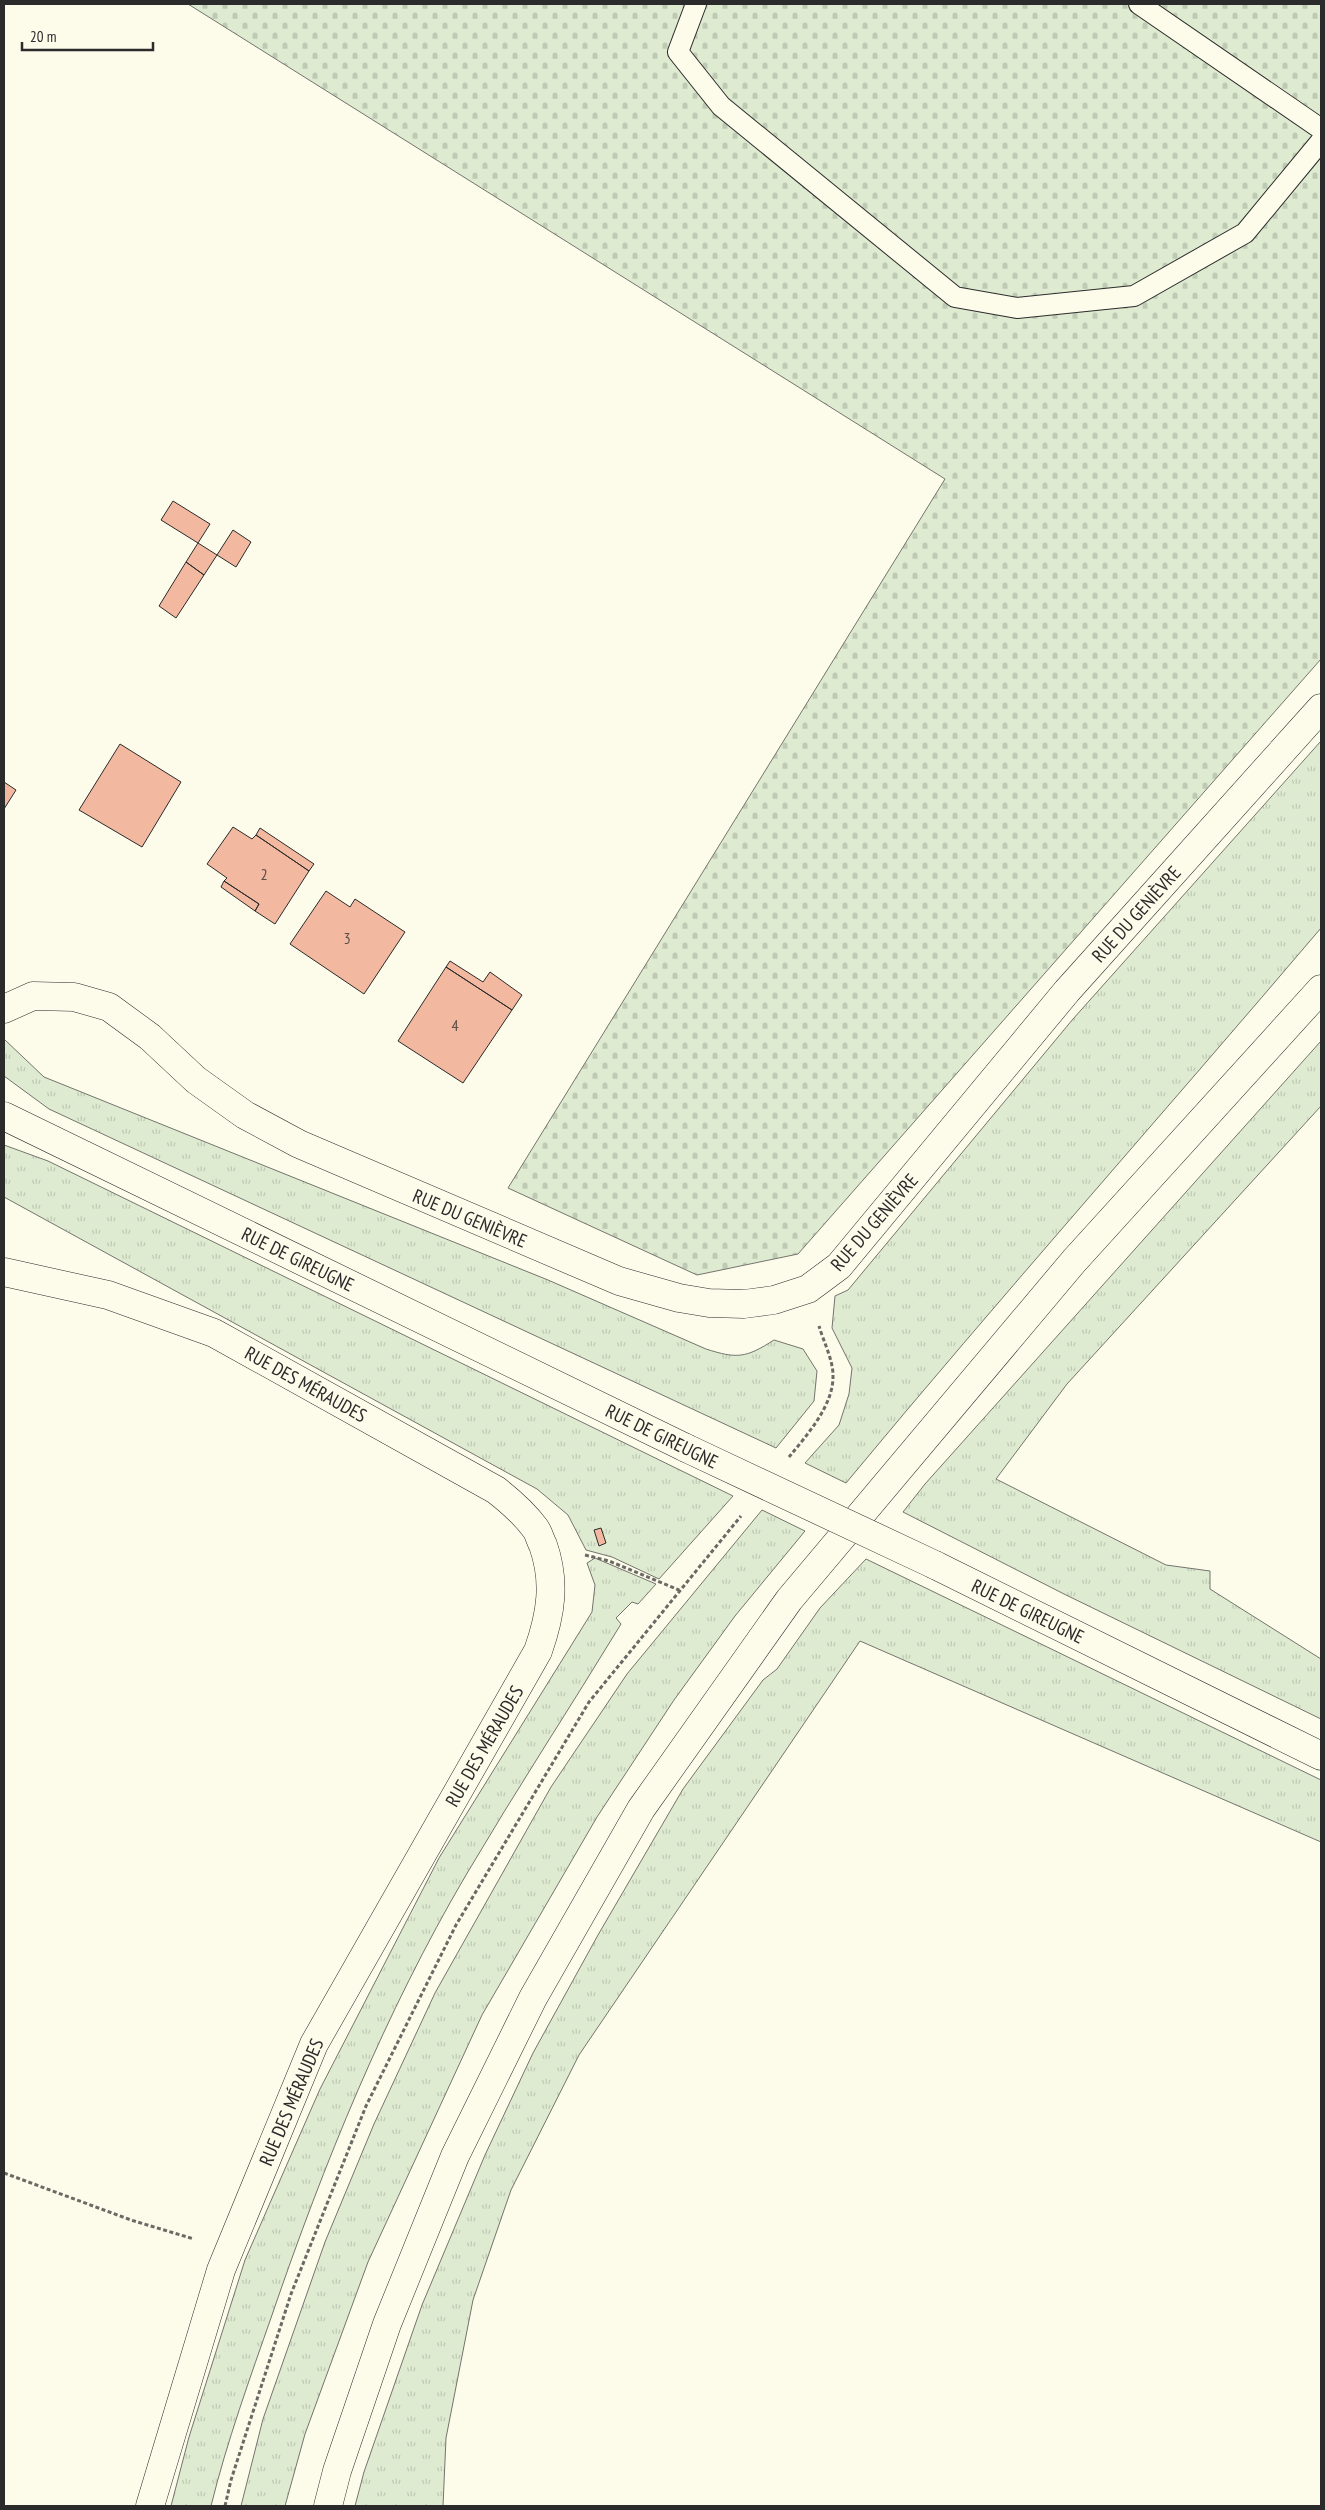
<svg xmlns="http://www.w3.org/2000/svg" width="1325" height="2510" viewBox="0 0 1325 2510" font-family="'PT Sans Narrow',sans-serif">
<style>
.grass{fill:url(#grass-tufts);stroke:#74746e}
.cemetery{fill:url(#cemetery-stones);stroke:#74746e}
.building{fill:#f2b8a0;stroke:#2b2b2b}
.lines{fill:none;stroke-linecap:round;stroke-linejoin:round}
.service-casing{stroke:#2b2b2b;stroke-width:22}
.minor-casing{stroke:#2b2b2b;stroke-width:29}
.primary-casing{stroke:#2b2b2b;stroke-width:29}
.path{stroke:#6a6964;stroke-width:3;stroke-dasharray:4 2.5;stroke-linecap:butt}
.service{stroke:#fdfbea;stroke-width:20}
.minor{stroke:#fdfbea;stroke-width:28}
.primary{stroke:#fdfbea;stroke-width:28}
.minor-bridge-casing{stroke:#2b2b2b;stroke-width:29;stroke-linecap:butt}
.minor-bridge{stroke:#fdfbea;stroke-width:28}
.labels{text-anchor:middle;stroke-width:4;stroke-linejoin:round;paint-order:stroke}
.number-label{font-size:16px;fill:#5d4e48}
.street-label{font-size:19px;fill:#2b2b2b;stroke:#fdfbea}
</style>
<defs>
<pattern id="grass-tufts" width="24" height="20" patternUnits="userSpaceOnUse" patternTransform="scale(1.25)"><rect width="24" height="20" fill="#deebd1"/><path d="M3 7l-1-3M5 7V3M7 7l1-3M15 17l-1-3M17 17v-4M19 17l1-3" fill="none" stroke="#bfcab4"/></pattern>
<pattern id="cemetery-stones" width="16" height="16" patternUnits="userSpaceOnUse" patternTransform="scale(1.25)"><rect width="16" height="16" fill="#deebd1"/><path d="M2 7V4a2 2 0 0 1 4 0v3zM10 15v-3a2 2 0 0 1 4 0v3z" fill="#bfcab4"/></pattern>
</defs>
<rect width="100%" height="100%" fill="#fdfbea"/>
<path class="grass" d="M1321 741V928C1163 1114 1001 1296 846 1483L805 1463 839 1425 849 1394 852 1368 832 1328 835 1296 848 1290 1073 1019Z
M4 1039 44 1077 548 1280 706 1349C737 1359 746 1358 774 1340L803 1349 817 1371 814 1401 776 1448 49 1109 4 1076Z
M1321 1041V1106L1067 1384 996 1479 1166 1565 1210 1571V1589L1321 1659V1719L1064 1594 903 1512 925 1484Z
M4 1145 48 1161 733 1496 659 1579 612 1557 586 1550 568 1515 537 1489 4 1197Z
M762 1510 805 1531 735 1616 674 1700 597 1817 482 2015 368 2262 305 2434 285 2506H241L263 2419 325 2242 374 2124 435 1993 551 1787 627 1674Z
M595 1558 656 1584 638 1604 632 1602 616 1618 621 1624C570 1708 516 1790 466 1875 385 2013 324 2163 272 2315 250 2378 227 2441 211 2506H171L189 2437 245 2260 320 2089 439 1858 592 1612 595 1585 587 1563Z
M866 1559 1321 1780V1842L860 1641 579 2055 511 2190 473 2300 446 2438 443 2506H355L364 2472 422 2305 485 2155 533 2053 598 1935 683 1789 763 1680 777 1669 820 1608Z"/>
<path class="cemetery" d="M188 4H1321V659L798 1254 697 1275 508 1188 945 479Z"/>
<path class="building" d="M173 501 210 524 198 543 161 520Z
M233 530 251 542 236 567 217 555Z
M198 543 217 555 204 575 186 562Z
M186 562 204 575 176 618 159 606Z
M120 744 181 782 142 847 79 810Z
M4 782 16 790 4 809Z
M233 827 252 839 256 835 309 871 275 924 255 911 259 904 224 881 227 878 207 864Z
M260 828 314 864 309 871 256 835Z
M224 881 259 904 255 911 221 887Z
M326 891 350 907 355 899 405 932 364 994 290 944Z
M450 961 483 982 490 972 522 995 512 1010 446 967Z
M446 967 512 1010 463 1083 398 1041Z
M601 1528 606 1543 599 1546 594 1530Z"/>
<g class="lines">
<g class="service-casing">
<path id="service" d="M696 4 678 52 721 106 955 297 1017 308 1134 296 1245 233 1321 141
M1139 4 1321 129"/>
</g>
<g class="minor-casing">
<path id="minor" d="M4 1009 33 996 74 997 109 1007 150 1037 196 1080 245 1115 299 1144 619 1281 679 1298 709 1303 744 1304 774 1300 808 1289 839 1266 1067 991 1321 708
M4 1116 686 1448
M4 1272 108 1295 214 1333 496 1490C510 1501 524 1513 535 1528 539 1533 540 1540 543 1545 556 1582 551 1614 538 1651L314 2044 221 2270 150 2506
M935 1565 1321 1756"/>
</g>
<g class="primary-casing">
<path id="primary" d="M328 2506 337 2471 387 2324 455 2156 533 1998 641 1809 789 1600 1074 1261 1321 989"/>
</g>
<path class="path" d="M789 1457C807 1435 834 1405 833 1375 833 1360 823 1340 819 1326
M585 1555 609 1561 679 1590
M4 2173 131 2220 194 2239
M225 2506 231 2480 291 2294 366 2106 456 1925 589 1702 741 1516"/>
<use href="#service" class="service"/>
<use href="#minor" class="minor"/>
<use href="#primary" class="primary"/>
<g class="minor-bridge-casing">
<path id="minor-bridge" d="M686 1448 935 1565"/>
</g>
<use href="#minor-bridge" class="minor-bridge"/>
</g>
<g class="labels">
<g class="number-label">
<text x="264" y="880">2</text>
<text x="347" y="944">3</text>
<text x="455" y="1031">4</text>
</g>
<g class="street-label">
<text transform="translate(1136 914) rotate(-48)" y="7">RUE DU GENIÈVRE</text>
<text transform="translate(470 1218) rotate(23)" y="7">RUE DU GENIÈVRE</text>
<text transform="translate(874 1222) rotate(-49)" y="7">RUE DU GENIÈVRE</text>
<text transform="translate(298 1259) rotate(26)" y="7">RUE DE GIREUGNE</text>
<text transform="translate(306 1384) rotate(29)" y="7">RUE DES MÉRAUDES</text>
<text transform="translate(662 1436) rotate(26)" y="7">RUE DE GIREUGNE</text>
<text transform="translate(1028 1611) rotate(26)" y="7">RUE DE GIREUGNE</text>
<text transform="translate(484 1746) rotate(-60)" y="7">RUE DES MÉRAUDES</text>
<text transform="translate(291 2102) rotate(-67)" y="7">RUE DES MÉRAUDES</text>
</g>
</g>
<rect width="1325" height="2510" fill="none" stroke="#2b2b2b" stroke-width="10"/>
<path d="M22 42v8h131v-8" fill="none" stroke="#2b2b2b" stroke-width="2.5"/>
<text x="30" y="42" font-size="15" fill="#2b2b2b" stroke="#fdfbea" stroke-width="4" paint-order="stroke">20 m</text>
</svg>
